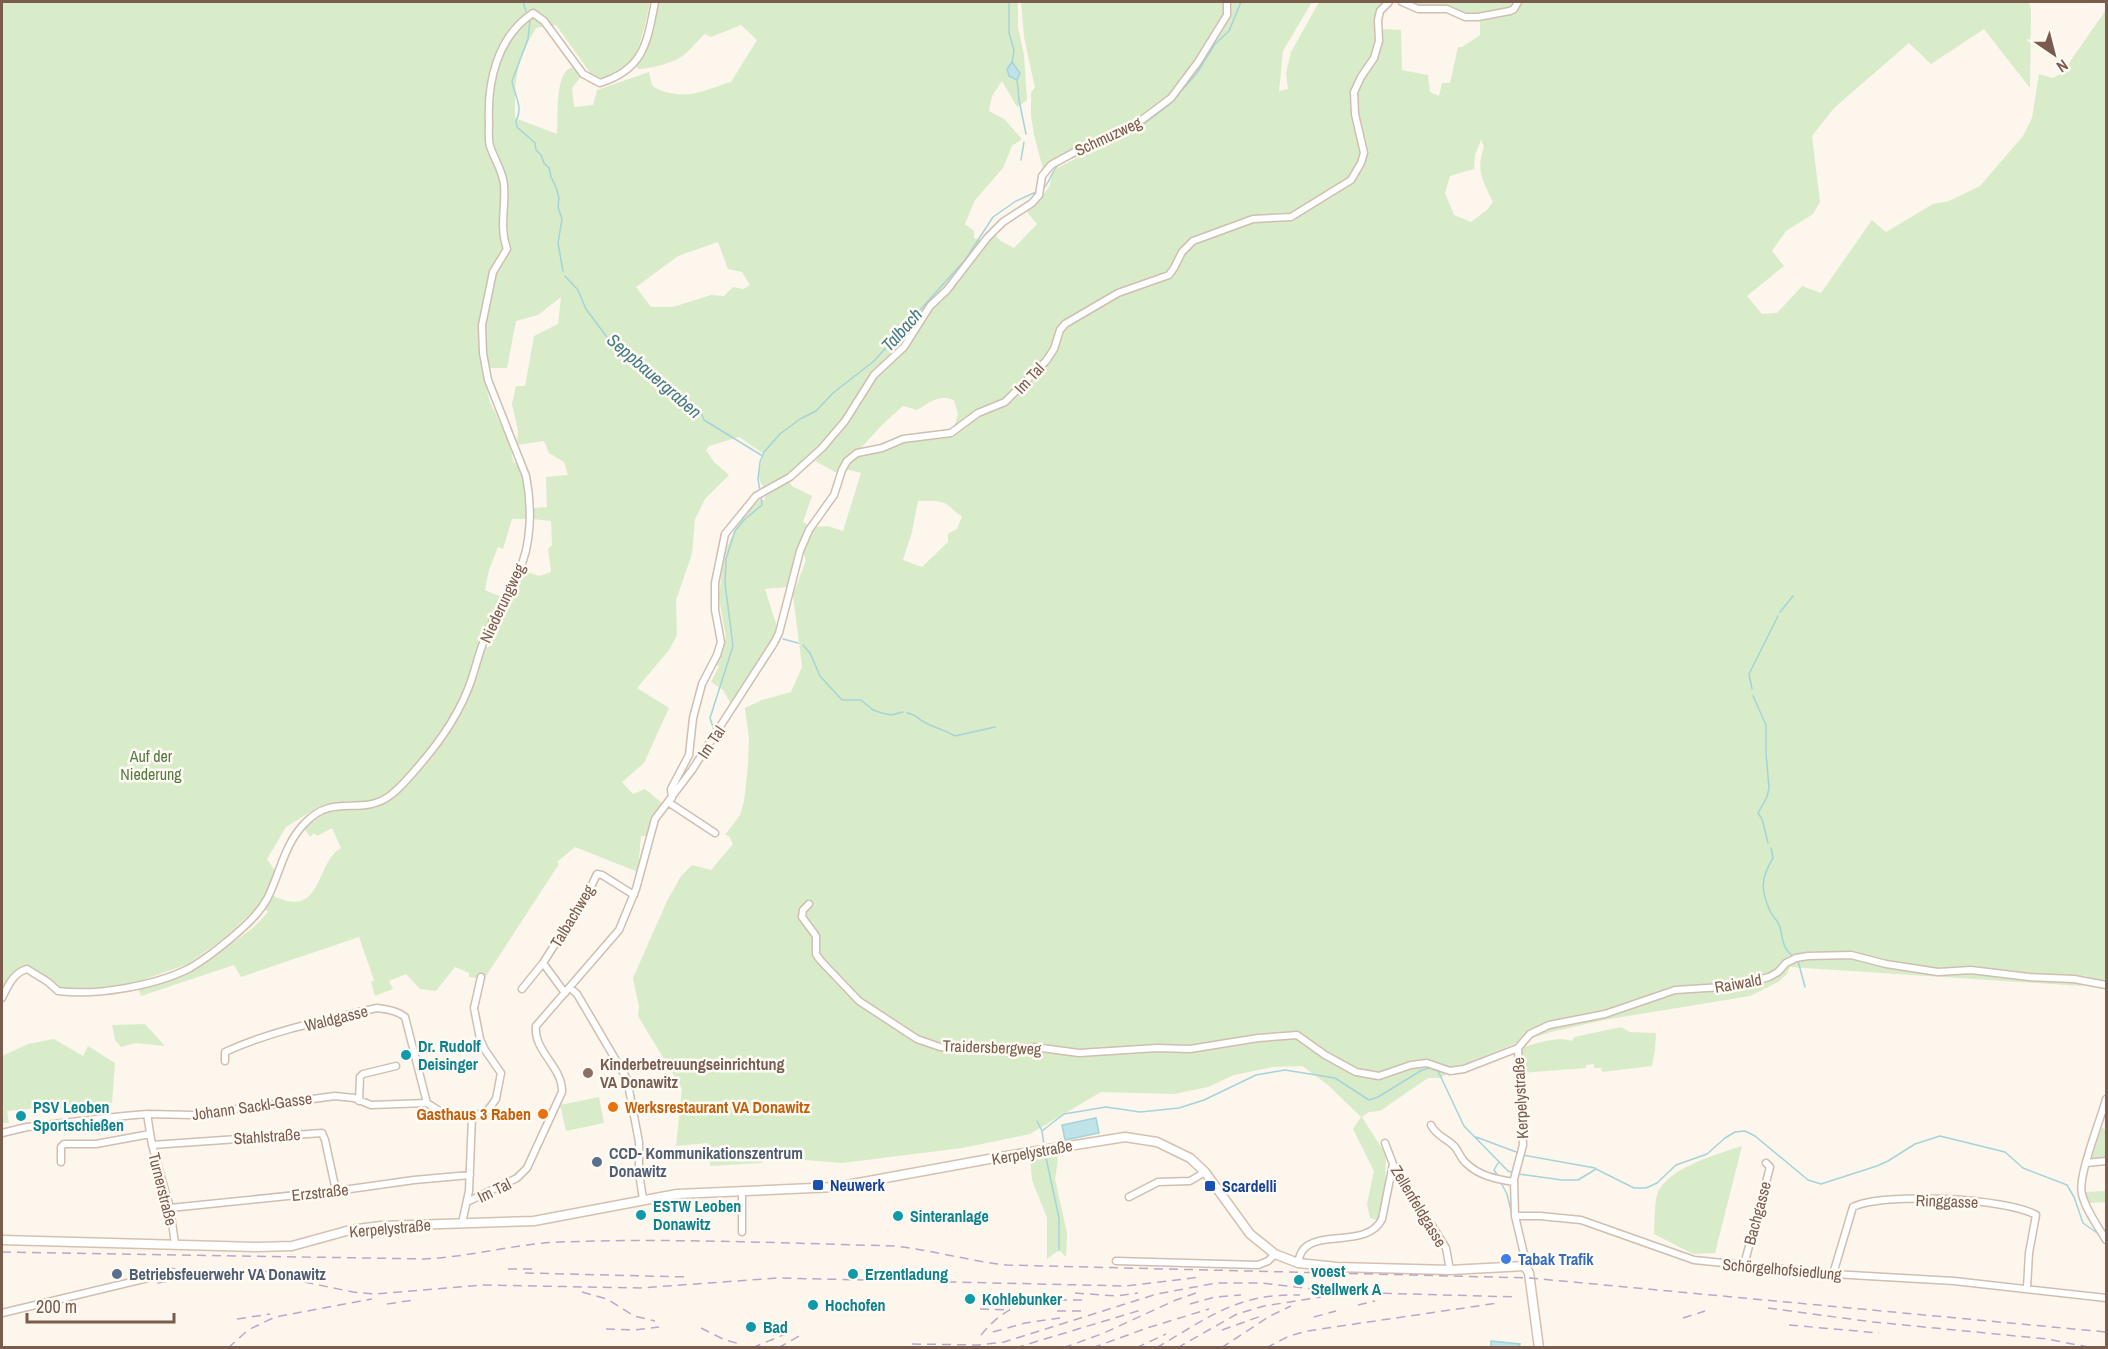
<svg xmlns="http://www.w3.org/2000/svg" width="2108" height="1349" viewBox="0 0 2108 1349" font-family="'Archivo Narrow',sans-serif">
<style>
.green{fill:#d8ecc9;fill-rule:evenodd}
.water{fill:#bfe3e8;stroke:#a5d3da;stroke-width:1.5}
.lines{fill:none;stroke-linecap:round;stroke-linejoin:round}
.stream{stroke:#a5d3da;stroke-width:1.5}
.street-casing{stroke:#d1beb0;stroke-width:9}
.secondary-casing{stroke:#d6c0b0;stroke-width:11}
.street{stroke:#fff;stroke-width:6}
.secondary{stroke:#fff;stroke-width:8}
.rail{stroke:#b9a8c9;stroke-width:1.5;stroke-dasharray:9 6;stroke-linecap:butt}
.culture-dot{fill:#0f9aa8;stroke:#fffaf3;stroke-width:2}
.education-dot{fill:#8d6e63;stroke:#fffaf3;stroke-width:2}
.food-dot{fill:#e8710a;stroke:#fffaf3;stroke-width:2}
.service-dot{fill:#5c6f8a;stroke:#fffaf3;stroke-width:2}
.transit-dot{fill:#1a4fb4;stroke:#fffaf3;stroke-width:2}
.shop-dot{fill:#3f7fe0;stroke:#fffaf3;stroke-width:2}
.labels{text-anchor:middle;stroke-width:5;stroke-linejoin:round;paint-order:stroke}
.street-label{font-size:16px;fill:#7a5c4d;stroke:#fffaf3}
.park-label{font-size:16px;fill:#537a41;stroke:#fffaf3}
.culture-label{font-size:16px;font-weight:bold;fill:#0d838f;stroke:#fffaf3;text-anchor:start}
.education-label{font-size:16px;font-weight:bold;fill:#785e54;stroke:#fffaf3;text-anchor:start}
.food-label{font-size:16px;font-weight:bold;fill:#c56008;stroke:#fffaf3;text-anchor:start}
.service-label{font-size:16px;font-weight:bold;fill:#4e5e75;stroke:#fffaf3;text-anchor:start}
.transit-label{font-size:16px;font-weight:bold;fill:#164399;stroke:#fffaf3;text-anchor:start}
.shop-label{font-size:16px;font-weight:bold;fill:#366cbe;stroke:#fffaf3;text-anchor:start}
.water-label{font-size:18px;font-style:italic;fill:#437c86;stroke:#fffaf3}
</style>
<rect width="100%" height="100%" fill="#fdf6ec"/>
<path class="green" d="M2 2H650C646 22 639 59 622 72 618 76 610 78 605 80L591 74 556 25 536 28C515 63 515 78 515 118L557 134C559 118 553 64 577 67L582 75 572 88 574 107 593 105 597 90 649 72C650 76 651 83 653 86 656 89 662 91 666 92 693 99 706 89 731 82L757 40 741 25 711 37 705 34C697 41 692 48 684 55 676 62 650 69 639 69L636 67 656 2H1018V27L1024 55 1027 100 1017 107 1002 81 992 96 989 111 1004 119 1022 139 1012 146 1003 168 975 200 965 224 974 231V238L983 241C957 274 933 311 906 343 899 351 889 356 883 365 845 412 822 460 764 488 755 477 760 466 764 454L739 437 709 446 706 450 714 462 729 475 705 499 695 519 692 554 676 600 677 635 669 650 637 688 669 708 644 763 622 782 633 794 645 789 662 803 652 819 647 836H641L638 872 575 847 557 862 559 864 484 979 469 977V973L455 967 436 991 420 989 406 974 389 981 393 989 375 996 371 982 374 980 359 937 241 977 234 965 141 996 138 987 183 974 235 941 253 928 268 912 264 908 272 895C323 922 315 862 341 848L332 828 317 836 314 833 310 837 304 828 325 813 352 808 363 809 373 806 396 793 411 780 406 776 398 786 388 793 371 802 347 801 315 809 286 827 267 859 276 872 262 903 223 939 188 964 137 982 98 990H65L27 967 19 971 2 998ZM718 242 728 269 742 272 750 285 743 289 733 287 724 296 711 295 673 307H651L636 287 678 256ZM561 297 558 324 534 336 525 386H516L512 404 518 431 517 445 544 441 549 453 564 462 568 475 546 477 547 507 533 508 532 519 551 521 552 545 548 549 551 572 539 576 522 570 495 623 489 647H484L458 719C459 701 466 687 471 670 479 644 488 621 501 597L485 590 489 570 498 547 503 549 512 519H529L525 479 518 462 514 463 508 439 490 402 481 368H507L516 321 538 315Z
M1021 2H1312L1283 51 1279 91 1288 89 1286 73 1291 52 1319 2H1385C1372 15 1380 31 1376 47 1369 73 1350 76 1352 109L1357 114V87L1381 41 1382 29 1401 30 1402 70 1428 75 1430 92 1439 96 1442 83H1450L1458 47H1462L1480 35V21L1508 16 1504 9C1492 12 1477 18 1465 14 1460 13 1458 9 1452 8 1437 5 1424 10 1410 2H2029L2031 10 2030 88 1984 29 1931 64 1909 43 1834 108 1812 136 1820 202 1813 214 1786 231 1772 251 1784 266 1747 296 1762 314 1777 313 1802 286 1821 293 1872 220 1886 232 1933 204 1949 201 1980 186 2023 136 2032 118 2039 74 2053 78 2062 73 2106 10V982L2094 980 2084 975 2082 986 1790 967 1787 974 1778 982 1750 996 1604 1020 1551 1032 1514 1044 1460 1066 1440 1078H1428L1380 1111 1369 1112 1362 1117 1386 1155 1385 1188 1379 1221 1370 1218 1367 1204 1374 1171 1353 1129 1361 1117 1328 1085 1302 1066 1273 1067 1234 1075 1208 1087 1174 1094 1101 1092 1030 1134 962 1148 842 1163 769 1157 761 1163 710 1166 708 1143 676 1146 682 1089 638 1016 639 1007 633 978 667 901 681 876 692 865 711 870 733 844 729 836 725 835 740 815 744 801 748 765 749 738 745 708 762 700 791 692 802 667 793 595 806 560 803 551 810 531 816 527 828 526 843 531 861 473 846 469 849 461 856 455 909 439 955 433 976 417 1011 400 1032 381 1026 379 1005 399 975 411 954 427 958 414 954 400C939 394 930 402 917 410L903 406 884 423 858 451C848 453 839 463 837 473L815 461 850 419 869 386 879 373 900 354 928 312 994 234 1001 241 1014 248 1037 224 1026 211 1046 191 1050 185 1051 176 1057 168 1085 154V145L1060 157 1043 169 1034 135 1031 116V92L1035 88 1024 37ZM1481 140 1484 146C1476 171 1482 179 1493 202L1487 210 1471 222 1454 215 1445 193 1450 176 1474 169 1475 155ZM918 501C928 501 941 499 949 506 954 510 956 513 962 516L957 529 948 534V542L922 567 903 560 912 532Z
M788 480 792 486 812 496 803 522 808 525 801 541 789 589 787 587 765 589 778 630 732 706 723 690 711 682 719 666 716 664 726 638 719 598 722 569 726 549 739 521 759 500H765L764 493Z
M145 1024 165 1046 135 1043 121 1047 115 1040 112 1025Z
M1621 1027 1630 1032 1656 1033 1655 1050 1652 1066 1602 1072 1601 1068H1594V1064L1586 1065V1068L1522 1073 1521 1071 1519 1051 1521 1048C1537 1043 1557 1036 1572 1041L1574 1037Z
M54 1039 83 1056 88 1046 115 1063 112 1103 93 1105V1103H83V1106L38 1111 37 1108 7 1111 9 1123H2V1056L28 1044Z
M599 1097 604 1123 566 1131 560 1105Z
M2101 1127 2106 1130V1159L2093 1160 2090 1157Z
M1742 1146 1715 1253 1693 1254 1654 1234C1655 1224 1654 1201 1658 1192 1669 1168 1717 1154 1742 1146Z
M1056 1153 1058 1160 1055 1179 1067 1233 1066 1257 1059 1250 1047 1259V1218L1032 1180 1030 1157Z
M2106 1191V1202L2088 1203 2084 1192Z"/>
<path class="water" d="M1012 62 1020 73 1017 80 1009 76 1007 69Z
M1096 1118 1099 1133 1065 1140 1062 1125Z
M1491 1341 1520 1344 1519 1347H1491Z"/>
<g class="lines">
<path class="stream" d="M523 2 526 11
M1009 2V33L1014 50 1012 63
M530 20 528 39 512 81C514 95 524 107 516 121L517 127 535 143 536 150 541 155 544 163 549 168 551 177 556 187 559 198 558 207 562 219 558 243 563 271
M1017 79 1019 100 1026 134
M1021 160 1024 142
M1043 189C1051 181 1051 171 1060 163L1133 132 1169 105 1197 73 1215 44 1229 31 1241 2
M565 276 578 290 586 309 612 344 637 360 650 376 665 389 701 413 704 420 761 455
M760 491 758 479 760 462 764 452 780 434 800 419 816 411 833 393 874 361 965 260 993 217 1016 201 1036 192
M1780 612 1793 596
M783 639 798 643
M803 645 810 653 820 676 842 700H861L873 710 882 713 891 715 903 712
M1752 689 1749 674 1778 616
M1753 696 1766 725V753L1769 788 1767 797 1758 813 1762 819 1768 843
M907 713C915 714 917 718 924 722 933 727 945 730 955 736L995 727
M714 730 710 718 733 646 725 583 726 559 735 531 745 519 762 505 761 495
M1771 848 1773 858C1761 878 1760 889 1770 911 1773 917 1778 921 1780 927 1783 939 1782 948 1793 956
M1798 961 1805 987
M1037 1121 1042 1131
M1476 1137 1519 1153
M1044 1145 1042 1131 1064 1114 1106 1107 1140 1112 1179 1108 1204 1100 1256 1075 1285 1070 1335 1078 1369 1100 1378 1097 1422 1070 1430 1068 1438 1071 1464 1126 1508 1171 1514 1173
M1045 1153 1059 1218V1250
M1523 1155 1595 1168
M1518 1174 1562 1180H1578L1596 1169 1634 1188H1646L1657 1183 1676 1165 1707 1154 1725 1138 1735 1132 1745 1131 1755 1136 1808 1180 1821 1184 1877 1166 1888 1161 1915 1144 1940 1136 2005 1152 2023 1168 2067 1185 2074 1197 2083 1223 2100 1235
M1498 1176 1494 1170 1498 1163
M1501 1183 1507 1194 1512 1215"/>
<g class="street-casing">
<path id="street" d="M1402 2 1418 9H1447L1465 17H1478L1510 11 1514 9 1518 2
M672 798 671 789 689 755 693 718 702 684 717 655 721 642 715 610V583L725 534 756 496 790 477 822 448 845 421 874 375 904 347 930 306 947 290 987 238 1003 222 1032 203 1039 195 1042 176 1051 165 1082 148 1131 128 1171 98 1198 62 1227 15V2
M668 802 715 833
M809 904 803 910 802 917 816 936V954L820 960 859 1001 917 1039 940 1047 990 1050 1034 1047 1079 1053 1157 1048 1190 1049 1258 1038 1297 1035 1325 1055 1356 1072 1379 1076 1411 1065 1427 1063 1450 1071 1464 1069 1518 1048
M570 988 577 994 627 1079 639 1142V1173L643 1199
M522 989 543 963
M565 993 543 963 589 891 597 874 602 875 634 895
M2 998C8 986 13 973 27 969L48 982 58 991C96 996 155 986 190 968 204 960 218 949 230 939 244 927 258 915 267 899 280 874 284 844 305 823 333 793 359 816 388 797 397 791 404 783 411 775 434 749 455 722 468 689 475 672 478 654 485 638 494 615 508 595 518 573 532 545 532 506 526 476L488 380 483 353 482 325 493 272 507 249C499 227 506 207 504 185 503 171 494 159 490 146 488 139 489 130 489 123 487 82 497 37 533 13L544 21 583 74 600 83C644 69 647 43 655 2
M1518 1048 1530 1034 1549 1025 1605 1014 1675 990 1738 986 1769 977 1778 972 1786 963 1796 958 1808 956 1851 955 1886 964 1938 972 1971 970 2029 977 2074 979 2106 985
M225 1061V1052C273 1030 326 1020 377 1008 387 1009 398 1011 405 1017L427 1103
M2106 1099C2101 1119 2077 1177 2082 1194 2086 1211 2098 1226 2106 1240
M359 1101 360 1077 363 1074 396 1066
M147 1114 152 1145 170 1208 175 1244
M1431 1125C1436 1136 1448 1139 1455 1147 1459 1152 1461 1159 1466 1163 1479 1176 1496 1179 1514 1182
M2 1133 27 1127 124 1116 147 1114 193 1115 335 1096 354 1098 371 1105 427 1103 446 1115 472 1117 488 1110 496 1099 501 1073 485 1050 480 1039 474 1008 481 977
M1385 1143 1393 1164 1446 1248 1450 1270
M152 1145 322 1133 325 1140 336 1191
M61 1162V1147L64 1144H96L150 1134
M2086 1163 2106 1161
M742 1191V1232
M1129 1197 1158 1182 1190 1181 1205 1172
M467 1202 517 1178 527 1168 562 1092C563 1067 533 1051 536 1026L619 930 636 889 655 819 692 770 774 643 779 633 800 551 809 530 834 495 842 470 847 461 857 453 882 448 903 439 951 433 978 413 1005 402 1046 361 1054 349 1060 330 1065 324 1118 293 1169 275 1174 268 1182 252 1193 241 1253 219 1291 217 1351 180 1361 163 1364 153 1355 114 1354 92 1361 77 1374 58 1379 41 1378 20 1380 11 1389 2
M170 1208 336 1191 414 1180 470 1175
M1515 1216 1514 1179 1523 1145 1518 1048
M462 1223 469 1191 472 1117
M1116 1261 1258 1265 1268 1261 1275 1254
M1298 1263C1299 1257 1301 1250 1307 1246 1326 1232 1369 1246 1382 1219L1393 1164
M1744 1265 1770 1167 1766 1163
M1525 1266 1524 1254 1515 1216H1540L1581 1220 1694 1260 1833 1274 1954 1281 2106 1298
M1833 1274 1853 1207C1883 1192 2007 1198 2036 1215L2029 1253 2027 1288
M2 1313 173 1272"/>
</g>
<g class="secondary-casing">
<path id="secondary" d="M2 1240 257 1247 292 1246 350 1230 381 1226 534 1221 677 1194 836 1187 1000 1157 1125 1137 1157 1142 1190 1158 1205 1172 1250 1234 1275 1254 1298 1263 1337 1267 1450 1270 1525 1266 1529 1273 1539 1348"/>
</g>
<use href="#street" class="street"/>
<use href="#secondary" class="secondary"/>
<path class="rail" d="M2 1252 424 1259C470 1257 514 1244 560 1242 671 1238 783 1243 894 1246 932 1250 969 1261 1007 1265L1530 1278 2106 1332
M508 1269H532
M525 1273 690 1277
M157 1283 253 1270 279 1273 299 1281 353 1292 375 1294 482 1285 640 1288 777 1278 1126 1286 1201 1277
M582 1292 607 1299 634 1316 655 1321
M1075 1293 1116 1296 1138 1293
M1058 1300H1085
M387 1304 414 1300
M1190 1304 1215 1297 1241 1295
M1358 1305 1375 1301
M1768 1308 1873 1322 2047 1339 2093 1348
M980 1309 1008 1310
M1057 1311H1086
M1314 1317 1336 1311
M1683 1318 1705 1311
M237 1319 270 1314
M1789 1325 1879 1333
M701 1328 725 1340 740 1344
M606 1329 634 1330 659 1327
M1222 1330 1264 1315
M993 1332 1025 1323 1060 1318
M981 1335C999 1313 1019 1301 1048 1299
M912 1344 978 1345 1004 1342 1157 1294 1216 1283H1262L1339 1292 1518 1297
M228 1348 248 1330 275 1317 372 1299
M752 1348 790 1332
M778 1348 799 1336
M1015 1348 1141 1310
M1063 1348 1104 1333 1176 1300 1199 1292
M1092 1348 1147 1328 1209 1309
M1136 1348 1166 1334
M1156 1348C1208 1318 1237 1293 1300 1295
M1177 1348 1237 1314 1264 1306 1321 1297
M1221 1348 1270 1316 1291 1306
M1266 1348 1289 1336 1307 1331 1498 1303"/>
</g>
<g class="culture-dot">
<circle cx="406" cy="1055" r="6"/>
<circle cx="21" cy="1116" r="6"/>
<circle cx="641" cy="1215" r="6"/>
<circle cx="898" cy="1216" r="6"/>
<circle cx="853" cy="1274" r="6"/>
<circle cx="1299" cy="1280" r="6"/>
<circle cx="970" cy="1299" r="6"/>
<circle cx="813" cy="1305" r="6"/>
<circle cx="751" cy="1327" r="6"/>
</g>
<circle class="education-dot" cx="588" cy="1073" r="6"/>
<g class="food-dot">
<circle cx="613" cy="1107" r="6"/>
<circle cx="543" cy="1114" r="6"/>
</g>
<g class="service-dot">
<circle cx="597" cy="1162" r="6"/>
<circle cx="117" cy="1274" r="6"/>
</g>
<g class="transit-dot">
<rect x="812" y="1179" width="12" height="12" rx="3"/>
<rect x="1204" y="1180" width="12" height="12" rx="3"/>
</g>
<circle class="shop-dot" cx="1506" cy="1259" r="6"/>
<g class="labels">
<g class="street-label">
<text transform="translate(1108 136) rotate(-25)" y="6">Schmuzweg</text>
<text transform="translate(1029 378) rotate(-47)" y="6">Im Tal</text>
<text transform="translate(502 603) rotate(-65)" y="6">Niederungweg</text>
<text transform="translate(711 742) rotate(-56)" y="6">Im Tal</text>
<text transform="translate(572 916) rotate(-59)" y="6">Talbachweg</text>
<text transform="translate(1738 983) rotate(-10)" y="6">Raiwald</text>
<text transform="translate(336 1018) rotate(-14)" y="6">Waldgasse</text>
<text transform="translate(992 1047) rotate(2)" y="6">Traidersbergweg</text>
<text transform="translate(1520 1098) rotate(-93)" y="6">Kerpelystraße</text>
<text transform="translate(252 1106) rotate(-8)" y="6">Johann Sackl-Gasse</text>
<text transform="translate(267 1136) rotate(-4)" y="6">Stahlstraße</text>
<text transform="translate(1032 1152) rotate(-10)" y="6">Kerpelystraße</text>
<text transform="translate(163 1189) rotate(76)" y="6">Turnerstraße</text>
<text transform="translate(494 1190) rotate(-26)" y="6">Im Tal</text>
<text transform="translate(320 1192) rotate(-6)" y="6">Erzstraße</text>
<text transform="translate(1947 1201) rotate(2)" y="6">Ringgasse</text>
<text transform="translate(1419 1206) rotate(59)" y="6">Zellenfeldgasse</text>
<text transform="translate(1757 1213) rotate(-75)" y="6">Bachgasse</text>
<text transform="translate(390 1228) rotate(-5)" y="6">Kerpelystraße</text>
<text transform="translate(1782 1269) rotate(5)" y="6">Schörgelhofsiedlung</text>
</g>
<g class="park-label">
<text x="151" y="762">Auf der<tspan x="151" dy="18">Niederung</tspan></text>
</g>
<g class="culture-label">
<text x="418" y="1052">Dr. Rudolf<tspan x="418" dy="18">Deisinger</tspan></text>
<text x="33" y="1113">PSV Leoben<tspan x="33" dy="18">Sportschießen</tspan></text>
<text x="653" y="1212">ESTW Leoben<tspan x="653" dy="18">Donawitz</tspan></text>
<text x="910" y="1222">Sinteranlage</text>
<text x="1311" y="1277">voest<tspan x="1311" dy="18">Stellwerk A</tspan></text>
<text x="865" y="1280">Erzentladung</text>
<text x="982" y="1305">Kohlebunker</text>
<text x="825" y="1311">Hochofen</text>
<text x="763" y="1333">Bad</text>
</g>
<g class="education-label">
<text x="600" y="1070">Kinderbetreuungseinrichtung<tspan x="600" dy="18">VA Donawitz</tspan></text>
</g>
<g class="food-label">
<text x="625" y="1113">Werksrestaurant VA Donawitz</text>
<text x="531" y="1120" text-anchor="end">Gasthaus 3 Raben</text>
</g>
<g class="service-label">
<text x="609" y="1159">CCD- Kommunikationszentrum<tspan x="609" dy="18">Donawitz</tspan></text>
<text x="129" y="1280">Betriebsfeuerwehr VA Donawitz</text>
</g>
<g class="transit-label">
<text x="830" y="1191">Neuwerk</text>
<text x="1222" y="1192">Scardelli</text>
</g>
<g class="shop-label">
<text x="1518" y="1265">Tabak Trafik</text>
</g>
<g class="water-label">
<text transform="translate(902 330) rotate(-48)" y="6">Talbach</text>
<text transform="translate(654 376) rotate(41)" y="6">Seppbauergraben</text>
</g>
</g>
<rect width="2108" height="1349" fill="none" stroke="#7a5c4d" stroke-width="6"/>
<g transform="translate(2054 54) rotate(145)" stroke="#fffaf3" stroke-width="4.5" paint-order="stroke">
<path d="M0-4.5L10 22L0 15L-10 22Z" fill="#7a5c4d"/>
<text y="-9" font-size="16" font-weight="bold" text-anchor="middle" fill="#7a5c4d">N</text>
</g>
<path d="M27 1313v9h147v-9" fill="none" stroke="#7a5c4d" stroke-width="3"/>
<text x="36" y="1313" font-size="18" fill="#7a5c4d" stroke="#fffaf3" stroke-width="4.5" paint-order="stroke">200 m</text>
</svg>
